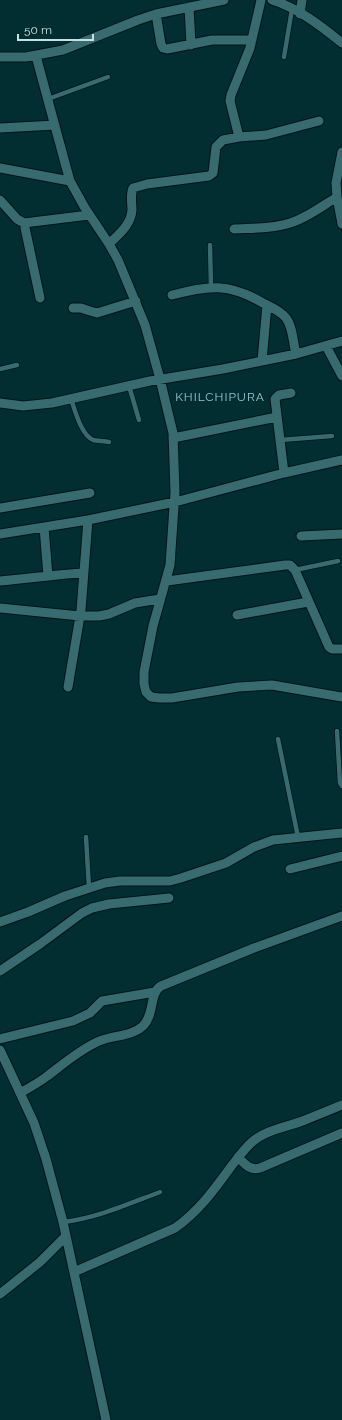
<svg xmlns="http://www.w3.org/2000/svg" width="342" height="1420" viewBox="0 0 342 1420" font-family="Raleway,sans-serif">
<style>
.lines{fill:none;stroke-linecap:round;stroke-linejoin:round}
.service-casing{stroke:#001517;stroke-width:6}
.minor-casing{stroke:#001517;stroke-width:11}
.service{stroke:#376b6f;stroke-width:4.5}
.minor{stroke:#376b6f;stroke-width:9}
.labels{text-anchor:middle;stroke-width:4;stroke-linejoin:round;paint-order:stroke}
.quarter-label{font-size:12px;letter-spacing:1px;fill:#94cace;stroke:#032e31}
</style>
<rect width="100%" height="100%" fill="#032e31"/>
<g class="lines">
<g class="service-casing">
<path id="service" d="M284 57 292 9
M48 99 108 77
M210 245 211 287
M0 369 17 365
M129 386 139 420
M71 399C75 410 81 435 93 440 98 441 104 441 109 442
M280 440 332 436
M295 570 338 561
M337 731 340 783 342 786
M278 739 298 837
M86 837 89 888
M63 1222C97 1218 128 1204 160 1192"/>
</g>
<g class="minor-casing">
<path id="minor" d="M272 0C298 8 321 26 342 43
M189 7 191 45
M156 14 161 44 163 48 167 49 212 40H252
M300 14 302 0
M36 56 65 163 70 181 85 208 109 244 118 260 145 325 160 379 173 433 175 492 170 565 153 626 144 672V684L146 692 151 697 159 698H172L238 687 272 685 342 697
M0 57H26L63 50 138 20 156 14 224 0
M0 128 55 125
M239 137 230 101 231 95 250 48 261 0
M342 152 336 183 337 197 342 224
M0 168 70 181
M0 200 17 219 24 223 89 215
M24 223 40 298
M234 229C252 228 272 229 290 223 307 218 322 206 337 197
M109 244C119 234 131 225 132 210 132 203 130 195 133 188L147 184 209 176 213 173 216 147 223 140 239 137 266 135 319 121
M172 295C209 285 229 283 263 303 271 307 281 311 286 318 293 327 293 343 296 354
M73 308H81L90 311 97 313 136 301
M326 346 342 376
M262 361 267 305
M0 403 23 406 52 403 150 381 223 369 296 354 342 341
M173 438 277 417
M284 473 275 399 279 395 291 393
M0 508 90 493
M44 527 48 576
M0 534 88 520 175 502 284 473 342 460
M301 536 342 534
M0 581C28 579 56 574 84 573
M167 581 285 565H290L295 570 329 647 332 649H342
M0 608 80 616H99L109 614 135 603 160 599
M237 615 308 602
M68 687 81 610 88 520
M290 869 342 856
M0 922 28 912 65 896 105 883 120 881H170L181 878 226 863 254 847 273 840 342 833
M0 971 40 944 82 913 92 908 109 904 169 898
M0 1039 73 1021 90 1013 102 1001 155 992
M0 1050 34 1123 46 1159 63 1222 106 1420
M20 1093C29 1088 38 1083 46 1077 62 1065 78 1051 97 1042 111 1035 131 1037 143 1026 155 1014 149 993 161 986L254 948 342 916
M238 1157C245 1164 250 1171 260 1168L342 1133
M74 1272 175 1228C198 1212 214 1190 230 1168 237 1159 244 1149 252 1142 267 1129 288 1127 305 1120 318 1115 330 1110 342 1105
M0 1294 40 1262 66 1236"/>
</g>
<use href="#service" class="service"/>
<use href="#minor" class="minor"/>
</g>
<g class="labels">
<g class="quarter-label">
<text x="220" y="401">KHILCHIPURA</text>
</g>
</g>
<path d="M18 34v6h75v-6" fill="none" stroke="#c6e1e3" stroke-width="2"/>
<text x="24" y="34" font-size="12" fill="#c6e1e3" stroke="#032e31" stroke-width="3" paint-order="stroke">50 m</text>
</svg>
